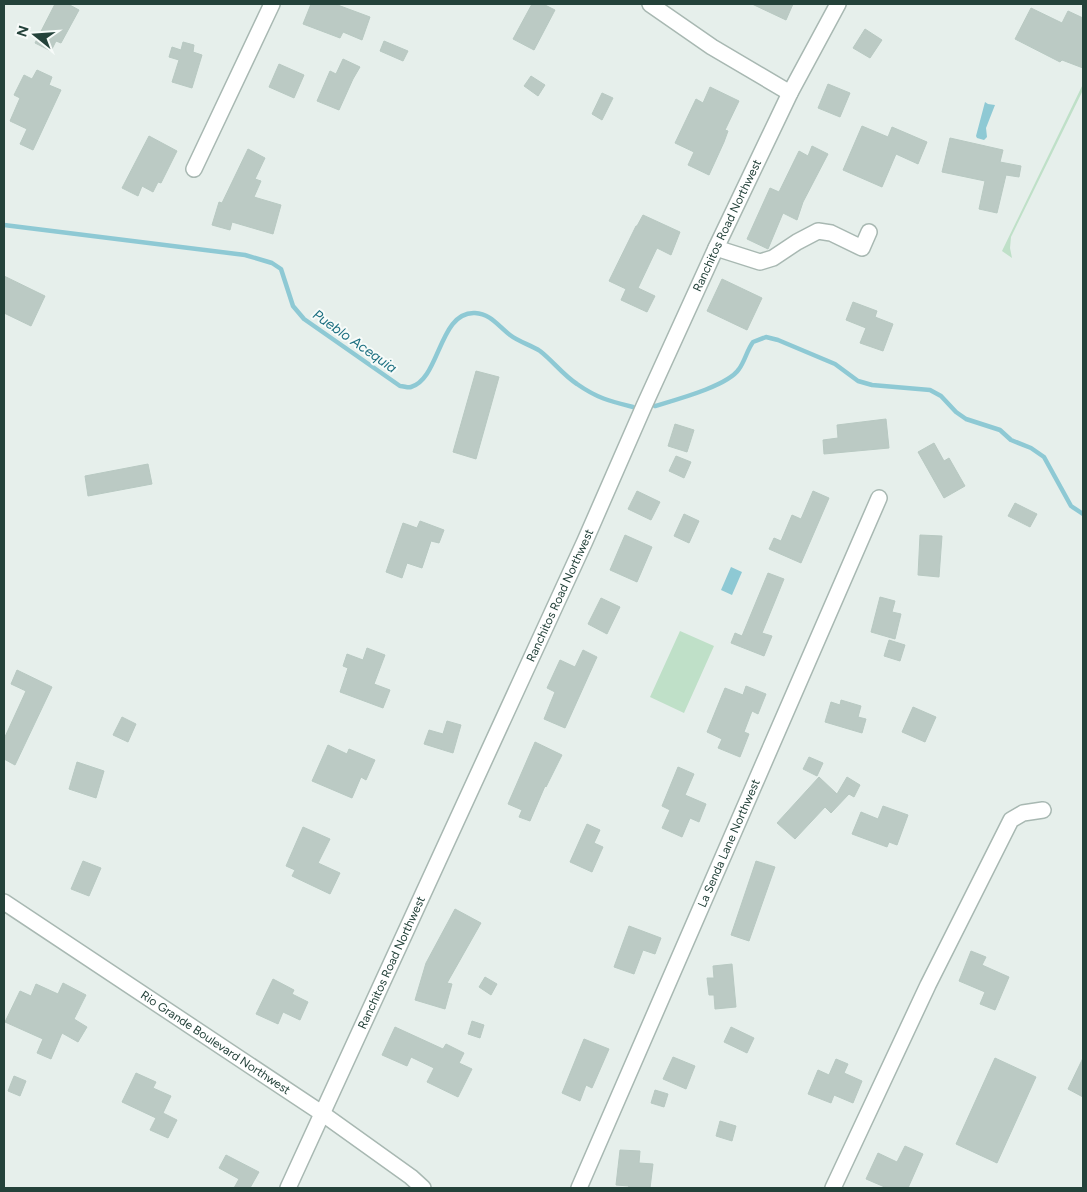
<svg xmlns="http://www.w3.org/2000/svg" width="1087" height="1192" viewBox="0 0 1087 1192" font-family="Figtree,sans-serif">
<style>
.green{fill:#bfe0c8}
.water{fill:#8ec9d4}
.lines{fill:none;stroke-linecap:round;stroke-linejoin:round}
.stream{stroke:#8ec9d4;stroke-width:4.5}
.building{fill:#bbcac4;stroke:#b8c9c2}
.minor-casing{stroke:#a8b8b2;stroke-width:18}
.minor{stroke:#fff;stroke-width:15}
.labels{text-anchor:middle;stroke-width:4;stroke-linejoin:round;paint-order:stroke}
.street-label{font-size:12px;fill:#24423a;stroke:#f7fbf9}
.water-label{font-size:14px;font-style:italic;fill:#1c6f80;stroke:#f7fbf9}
</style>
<rect width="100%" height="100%" fill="#e6efeb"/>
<path class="green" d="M1083 84V90L1011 237 1010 248 1012 258 1002 251Z
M680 631 714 646 684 713 650 697Z"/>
<path class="water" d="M985 102 988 104 995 105 986 128 987 137 984 140 977 138 976 136Z
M731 567 742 572 732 595 721 590Z"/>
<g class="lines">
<path class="stream" d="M4 225 245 255 272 263 281 269 293 306 304 319 400 386C404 386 408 388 411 387 440 379 439 311 475 313 491 314 498 326 510 335 519 342 531 345 540 351 553 361 563 375 577 384 597 398 609 401 633 407
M655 406C675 400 728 386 739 369 745 361 747 350 753 342L766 337 778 340 835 364 858 381 872 385 930 390 941 396 956 412 966 419 1000 430 1011 440 1031 448 1044 457 1071 506 1083 514"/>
</g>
<path class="building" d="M55 4H68L79 10 61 43 56 41 51 51 35 43Z
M311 4H335L370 17 362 40 343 32 340 38 303 24Z
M532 4H543L555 10 534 50 513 39Z
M752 4H793L786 20Z
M1031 8 1062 23 1068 11 1083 18V68L1062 60 1060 62 1015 39Z
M865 29 882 40 870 58 853 48Z
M384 41 408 51 403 61 380 51Z
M183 42 194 45 193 52 202 55 192 88 172 82 179 60 169 57 172 47 181 50Z
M343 59 360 67 353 79 339 110 317 101 330 71 336 74Z
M279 64 304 75 294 98 269 87Z
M37 70 52 77 49 85 61 90 33 150 20 144 27 129 10 121 20 98 14 95 24 75 32 79Z
M531 76 545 85 538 96 524 86Z
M828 84 850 93 840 117 818 108Z
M710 87 739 101 725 130 728 131 724 142 709 175 688 165 694 152 675 143 696 99 703 103Z
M602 93 613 98 602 120 592 114Z
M862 126 888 137 892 127 927 142 918 164 896 154 882 187 843 170Z
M149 136 177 151 161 183 158 182 153 192 142 186 138 196 122 188Z
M950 138 1003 150 1000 162 1021 166 1019 177 1006 175 997 213 979 209 985 181 942 172Z
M812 146 828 154 803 202 797 220 783 213 768 249 747 239 770 188 779 192 799 151 808 156Z
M248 149 265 158 255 179 261 181 254 197 281 205 273 234 232 222 230 230 212 225 219 202 222 203Z
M643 215 680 232 671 255 657 248 638 288 655 296 647 312 621 300 626 289 609 281 636 226H637Z
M4 276 45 296 31 326 4 313Z
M722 279 762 298 747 330 707 311Z
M853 302 877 311 875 317 893 324 883 351 860 343 866 328 846 320Z
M476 371 499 377 476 459 453 452Z
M886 419 889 448 824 454 823 440 838 438 837 425Z
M675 424 694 430 687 452 668 446Z
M934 443 944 461 949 458 965 486 944 498 918 452Z
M676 456 691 462 684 478 669 471Z
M148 464 152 484 88 496 85 476Z
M637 491 660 502 651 520 628 509Z
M813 491 829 498 801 563 769 549 774 538 781 541 792 515 801 519Z
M1015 503 1037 514 1030 527 1008 516Z
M684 514 699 521 689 543 674 536Z
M420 521 444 530 439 543 431 541 422 568 407 563 402 578 386 572 403 523 417 528Z
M625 535 652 547 637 582 610 570Z
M920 535 942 536 939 577 918 575Z
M768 573 784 579 762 633 772 636 764 656 731 643 735 633 742 636Z
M880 597 895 601 892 612 901 614 895 639 871 632Z
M601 598 620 607 607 634 588 624Z
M889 640 905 645 900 661 884 656Z
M367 648 385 655 374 684 390 690 383 708 340 692 348 668 343 666 347 654 363 660Z
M583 650 597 657 565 728 544 719 555 692 547 688 560 660 575 667Z
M17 670 52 687 15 765 4 759V739L26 691 11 684Z
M746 686 766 694 758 714 752 711 744 732 749 734 740 757 718 748 722 739 707 732 725 688 743 695Z
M841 700 861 706 858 717 866 719 862 733 825 722 831 702 840 705Z
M913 707 936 717 925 742 902 732Z
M122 717 136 724 128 742 113 735Z
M447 721 461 725 453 753 424 744 429 730 443 734Z
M535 742 562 755 546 787 545 786 530 821 519 817 522 810 508 804Z
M328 745 347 754 349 749 375 760 366 780 361 777 352 798 312 781Z
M809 757 823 763 817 776 803 769Z
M77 762 104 771 96 798 69 789Z
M678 767 694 774 685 795 706 804 699 822 690 818 682 837 662 828 670 810 662 806Z
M819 777 837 794 847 777 860 785 854 797 849 794 831 813 825 807 795 839 777 823Z
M883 806 908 815 897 845 889 842 887 847 852 834 861 812 878 819Z
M587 824 600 830 594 843 603 847 592 872 570 862Z
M303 827 330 839 318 863 340 873 330 894 292 876 295 870 286 866Z
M83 861 101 868 89 896 71 889Z
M756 861 775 867 749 941 731 935Z
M455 909 481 923 447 983 452 984 445 1009 415 1000 426 963Z
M629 926 661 938 655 954 643 950 634 974 614 967Z
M971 951 986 957 982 965 1009 977 995 1010 980 1004 985 992 959 981Z
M732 964 736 1007 715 1009 714 995H709L707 978H714L713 966Z
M485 977 497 984 491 995 479 987Z
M273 979 294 990 292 994 308 1002 300 1020 283 1012 278 1024 256 1014Z
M63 983 86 995 74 1019 87 1027 78 1042 62 1033 51 1059 37 1053 43 1039 5 1022 20 991 31 996 36 984 58 994Z
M472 1021 484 1025 480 1038 468 1034Z
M395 1027 443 1049 446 1044 464 1053 459 1063 472 1069 458 1097 427 1082 434 1068 411 1057 407 1066 382 1055Z
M731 1027 754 1038 747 1053 724 1042Z
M584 1039 609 1049 592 1088 586 1085 580 1101 562 1093Z
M673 1057 695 1066 686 1089 663 1079Z
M995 1058 1036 1077 997 1163 956 1144Z
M1083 1058V1097L1068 1089Z
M836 1059 848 1064 844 1073 862 1081 853 1103 834 1095 831 1103 808 1094 818 1070 829 1075Z
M136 1073 156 1082 153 1088 171 1096 163 1113 177 1120 168 1138 150 1130 156 1118 122 1102Z
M14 1076 26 1081 20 1096 8 1091Z
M655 1090 668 1094 664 1107 651 1103Z
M720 1121 736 1126 732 1141 716 1136Z
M905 1146 923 1154 908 1188H887L866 1179 878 1153 897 1162Z
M620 1150 640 1151 639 1163 653 1164 650 1188H628L629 1186 616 1185Z
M226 1155 259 1172 250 1188H234L239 1179 219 1168Z"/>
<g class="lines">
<g class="minor-casing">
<g id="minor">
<path d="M650 4 712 47 790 93"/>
<path d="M194 169 272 4"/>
<path d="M716 248 760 262 773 258 797 242 818 231 831 233 862 248 869 232"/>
<path id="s1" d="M4 902 323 1114 411 1177 423 1188"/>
<path id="s2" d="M288 1188 585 541 644 406 716 248 790 93 838 4"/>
<path id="s3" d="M579 1188 879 498"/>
<path d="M833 1188 928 985 1011 820 1023 813 1043 810"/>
</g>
</g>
<use href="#minor" class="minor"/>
</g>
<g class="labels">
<g class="street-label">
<text dy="4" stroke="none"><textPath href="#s2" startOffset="1058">Ranchitos Road Northwest</textPath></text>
<text dy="4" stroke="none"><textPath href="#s2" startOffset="652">Ranchitos Road Northwest</textPath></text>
<text dy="4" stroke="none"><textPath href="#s3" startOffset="376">La Senda Lane Northwest</textPath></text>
<text dy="4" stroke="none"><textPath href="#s2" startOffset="248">Ranchitos Road Northwest</textPath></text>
<text dy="4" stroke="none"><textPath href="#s1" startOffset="254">Rio Grande Boulevard Northwest</textPath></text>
</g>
<g class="water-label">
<text transform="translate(355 341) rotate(35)" y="5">Pueblo Acequia</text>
</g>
</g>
<rect width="1087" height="1192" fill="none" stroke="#24423a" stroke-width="10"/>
<g transform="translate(35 35) rotate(287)" stroke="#f7fbf9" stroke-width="4" paint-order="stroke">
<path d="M0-4L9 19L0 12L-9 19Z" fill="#24423a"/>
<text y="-8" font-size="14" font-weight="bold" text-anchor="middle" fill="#24423a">N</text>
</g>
</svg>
